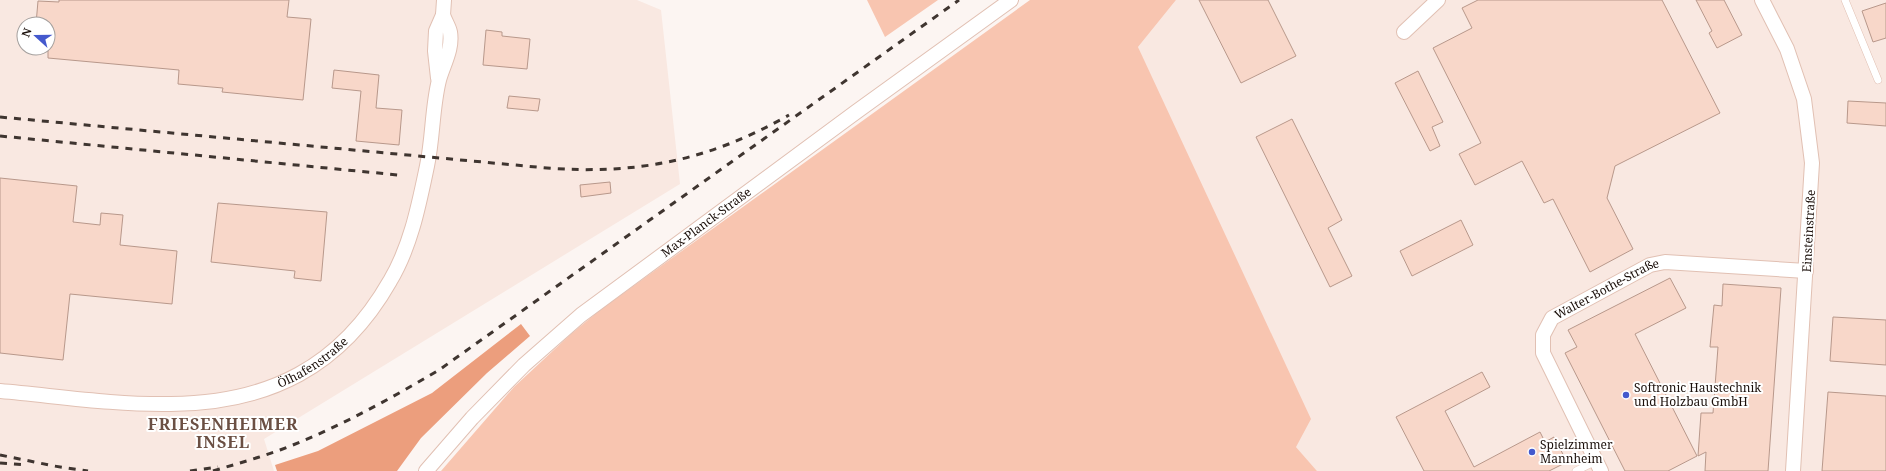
<svg xmlns="http://www.w3.org/2000/svg" width="1886" height="471" viewBox="0 0 1886 471" font-family="'Noto Serif',serif">
<style>
.built{fill:#f9e8e1;fill-rule:evenodd}
.green{fill:#f8c5b0}
.forest{fill:#ec9e7d}
.building{fill:#f8d7c9;stroke:#b8988b}
.lines{fill:none;stroke-linecap:round;stroke-linejoin:round}
.lane-casing{stroke:#e1c0b3;stroke-width:8}
.street-casing{stroke:#e1c0b3;stroke-width:16}
.lane{stroke:#fff;stroke-width:7}
.street{stroke:#fff;stroke-width:14}
.rail{stroke:#3f3530;stroke-width:3;stroke-dasharray:7 7;stroke-linecap:butt}
.poi-dot{fill:#4459cd;stroke:#fff;stroke-width:1.5}
.labels{text-anchor:middle;stroke-width:4;stroke-linejoin:round;paint-order:stroke}
.street-label{font-size:12px;fill:#1a0f0a;stroke:#fff}
.poi-label{font-size:12px;fill:#1a0f0a;stroke:#fff;text-anchor:start}
.district-label{font-size:16px;font-weight:bold;letter-spacing:1px;fill:#6b4f43;stroke:#fff}
</style>
<rect width="100%" height="100%" fill="#fcf5f2"/>
<path class="built" d="M0 0H637L661 10 680 184 264 439 274 471H0ZM24 24H48V48H24Z
M1176 0H1886V471H1317L1296 447 1138 47Z"/>
<path class="green" d="M867 0H938L885 37Z
M1030 0H1176L1138 47 1311 419 1296 447 1317 471H441L514 387 571 334 600 310Z"/>
<path class="forest" d="M521 324 530 336 487 373 421 438 397 471H277L275 465 318 451 432 393Z"/>
<path class="building" d="M59 0H289L287 17 311 19 303 100 222 92 223 88 178 84 179 70 48 58V24H36L38 1 59 2Z
M1199 0H1268L1296 56 1241 83Z
M1478 0H1662L1720 113 1615 166 1607 198 1633 249 1590 272 1553 199 1544 203 1522 161 1475 185 1459 154 1481 143 1433 48 1472 28 1462 8Z
M1696 0H1724L1742 35 1717 48 1709 33 1712 31Z
M1886 3V38L1873 42 1862 11Z
M486 30 502 32V36L530 39 527 69 483 65Z
M334 70 379 75 376 108 402 110 399 145 356 141 361 91 332 88Z
M1418 71 1443 122 1432 127 1440 146 1430 151 1395 83Z
M509 96 540 99 538 111 507 108Z
M1848 101 1886 103V126L1847 123Z
M1292 119 1342 220 1328 228 1352 276 1330 287 1256 137Z
M0 178 77 186 73 222 100 225 101 213 123 215 120 245 177 251 172 304 70 294 63 360 0 353Z
M610 182 611 193 581 197 580 185Z
M218 203 327 212 321 281 294 278 295 271 211 262Z
M1461 220 1473 245 1412 276 1400 251Z
M1670 278 1686 308 1635 334 1697 456 1668 471H1625L1565 353 1577 347 1568 330Z
M1723 284 1781 288 1768 471H1705L1706 452 1698 456 1701 413H1713L1718 347H1710L1714 305 1722 306Z
M1833 317 1886 320V365L1830 361Z
M1482 372 1490 387 1445 411 1474 467 1540 432 1545 442 1554 437 1567 462 1549 471H1424L1396 417Z
M1828 392 1886 396V471H1822Z"/>
<g class="lines">
<g class="lane-casing">
<path id="lane" d="M1845 0 1878 80
M1576 471 1596 461"/>
</g>
<g class="street-casing">
<g id="street">
<path d="M1762 0 1787 49 1804 99 1812 163 1793 471"/>
<path d="M1404 32 1438 0"/>
<path d="M438 78 435 51 436 31 443 15 444 0"/>
<path id="s1" d="M0 391C57 396 114 405 171 404 269 403 341 367 390 281 411 246 419 204 427 166 433 138 432 108 439 80 443 65 453 49 450 32 449 27 445 21 443 15"/>
<path id="s2" d="M426 471 472 418 524 365 581 315 856 112 1011 0"/>
<path id="s3" d="M1601 471 1543 353V335L1552 318 1650 265 1665 262 1806 271"/>
</g>
</g>
<use href="#lane" class="lane"/>
<use href="#street" class="street"/>
<path class="rail" d="M0 117 547 168C638 175 710 160 789 115
M0 136 398 175
M0 455 54 466 88 471
M0 463 26 465
M190 471 218 467
M213 471C236 464 258 458 280 450 336 429 388 400 439 370L959 0"/>
</g>
<g class="poi-dot">
<circle cx="1626" cy="395" r="4"/>
<circle cx="1532" cy="452" r="4"/>
</g>
<g class="labels">
<g class="street-label">
<text dy="4" stroke="none"><textPath href="#s2" startOffset="376">Max-Planck-Straße</textPath></text>
<text transform="translate(1809 231) rotate(-87)" y="4">Einsteinstraße</text>
<text dy="4" stroke="none"><textPath href="#s3" startOffset="231">Walter-Bothe-Straße</textPath></text>
<text dy="4" stroke="none"><textPath href="#s1" startOffset="322">Ölhafenstraße</textPath></text>
</g>
<g class="poi-label">
<text x="1634" y="392">Softronic Haustechnik<tspan x="1634" dy="14">und Holzbau GmbH</tspan></text>
<text x="1540" y="449">Spielzimmer<tspan x="1540" dy="14">Mannheim</tspan></text>
</g>
<g class="district-label">
<text x="223" y="430">FRIESENHEIMER<tspan x="223" dy="18">INSEL</tspan></text>
</g>
</g>
<g transform="translate(36 36) rotate(291)"><circle r="19" fill="#ffffff" stroke="#a39f9d"/>
<path d="M0-3L7 15L0 10L-7 15Z" fill="#4459cd"/>
<text y="-6" font-size="11" font-weight="bold" text-anchor="middle" fill="#1a0f0a">N</text>
</g>
</svg>
